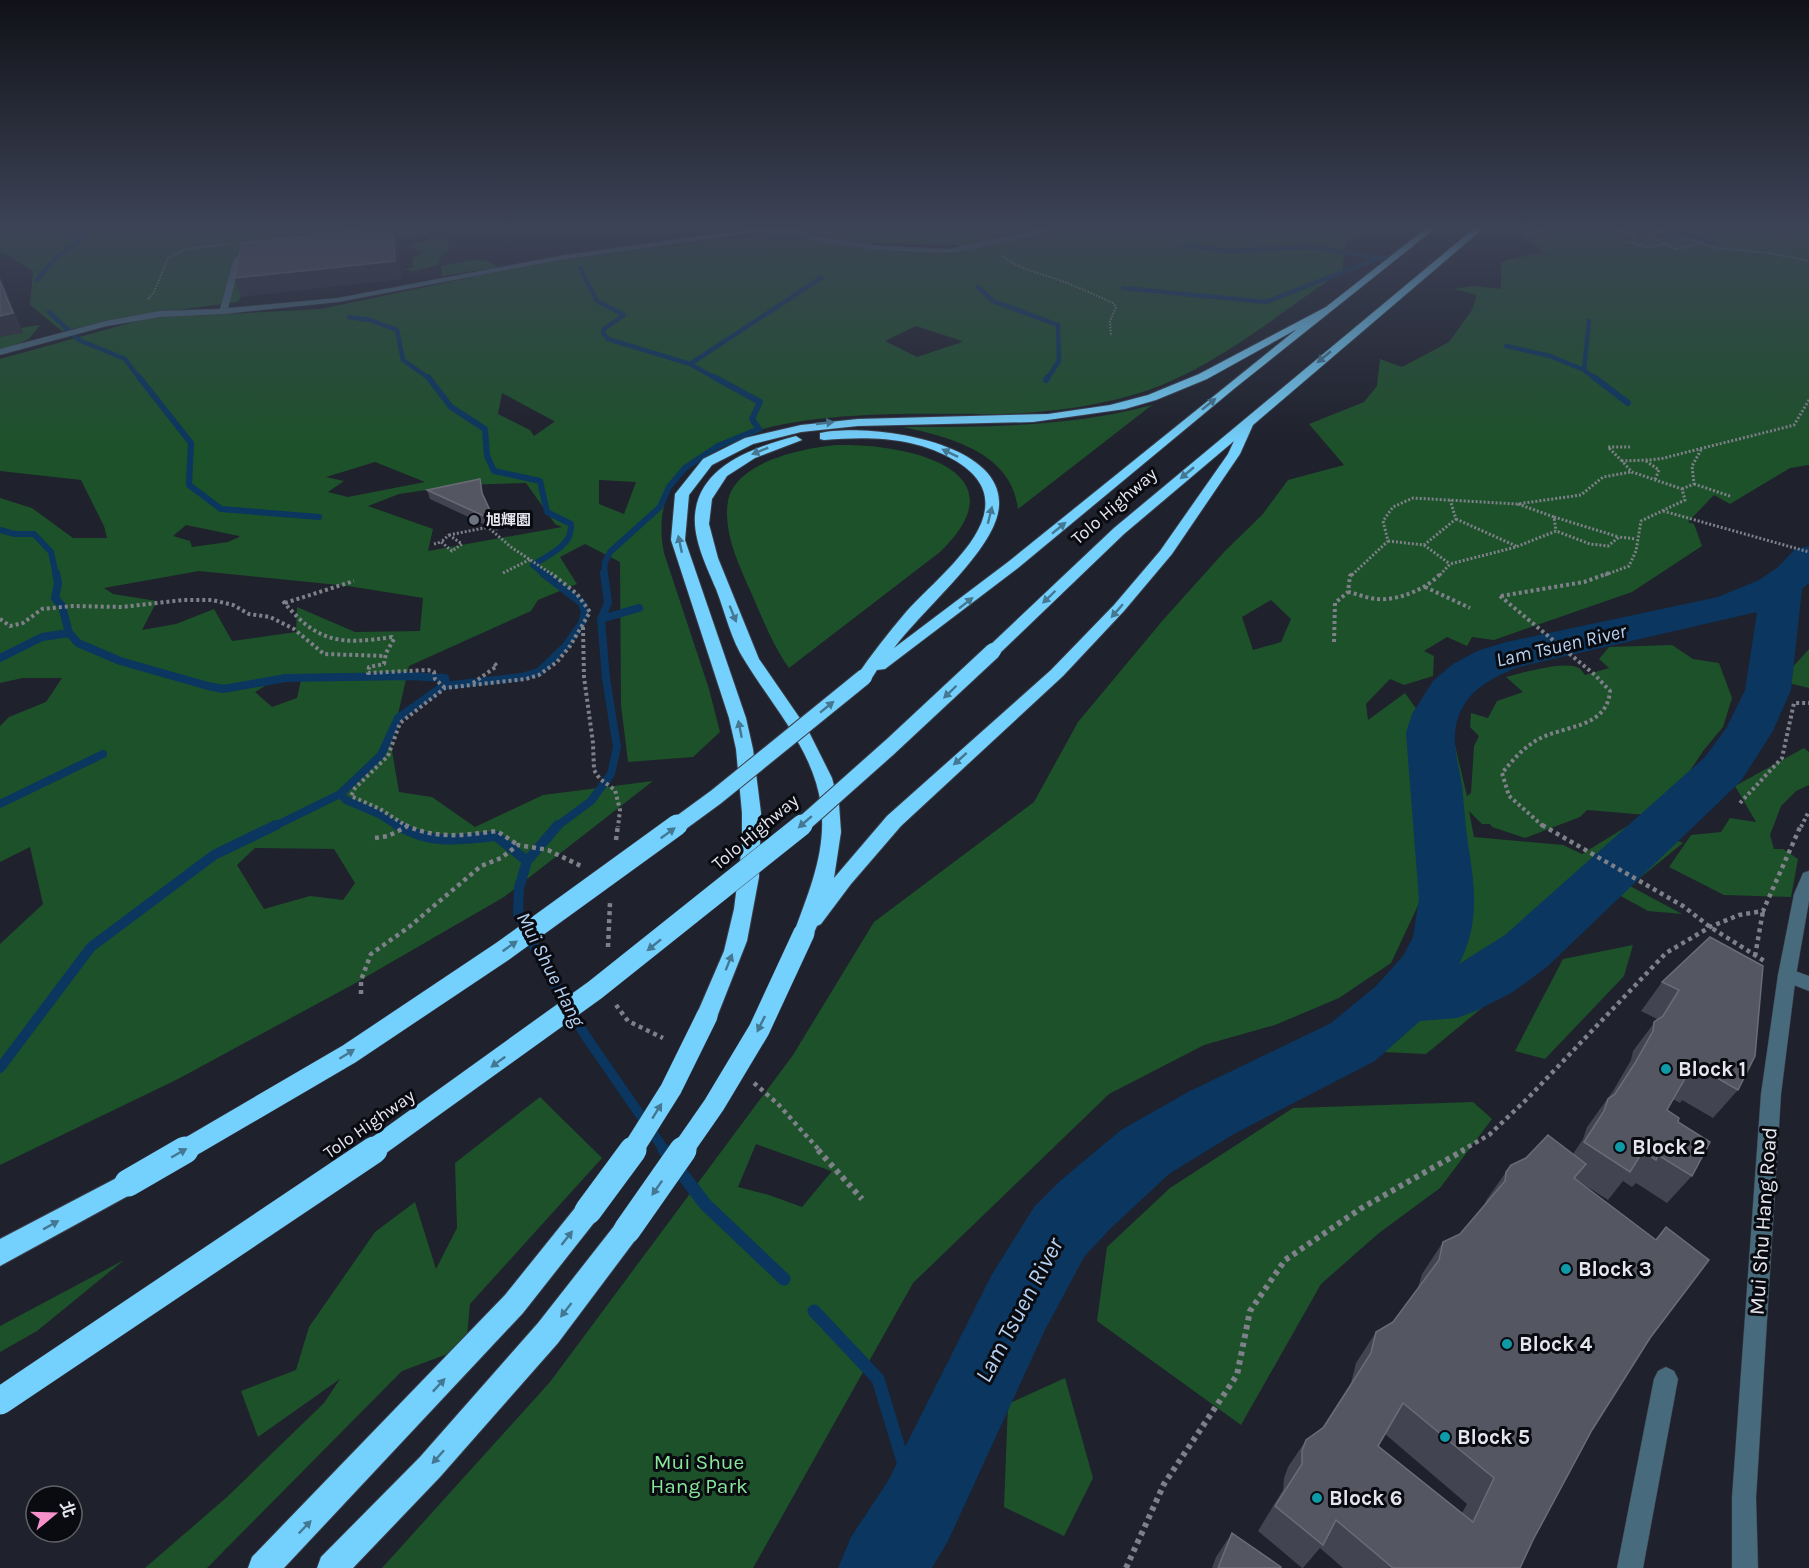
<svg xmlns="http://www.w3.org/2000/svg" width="1809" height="1568" viewBox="0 0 1809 1568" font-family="Karla,'Noto Sans TC',sans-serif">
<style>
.green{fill:#1d512a;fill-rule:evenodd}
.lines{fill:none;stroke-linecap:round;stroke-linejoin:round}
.stream-far4{stroke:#0a365f;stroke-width:4.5}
.stream-far3{stroke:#0a365f;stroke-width:6}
.stream-far2{stroke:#0a365f;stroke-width:8}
.stream-far1{stroke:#0a365f;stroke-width:10}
.stream{stroke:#0a365f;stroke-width:13}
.river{fill:#0a365f;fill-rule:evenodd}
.service-casing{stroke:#3b3d47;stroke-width:1}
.pedestrian-casing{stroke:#3b3d47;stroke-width:1}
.minor-casing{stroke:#3b3d47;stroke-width:1}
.motorway-casing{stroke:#3b3d47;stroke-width:2}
.path-far4{stroke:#7e808a;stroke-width:2;stroke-dasharray:1.5 1.5;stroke-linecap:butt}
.path-far3{stroke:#7e808a;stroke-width:3;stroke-dasharray:2 2;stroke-linecap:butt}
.path-far2{stroke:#7e808a;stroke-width:4;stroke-dasharray:3 3;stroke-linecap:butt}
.path-far1{stroke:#7e808a;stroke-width:4.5;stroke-dasharray:4 4;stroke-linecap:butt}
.path{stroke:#7e808a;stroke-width:6;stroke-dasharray:4.5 4.5;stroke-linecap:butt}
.service{fill:#476a7c;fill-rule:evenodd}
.pedestrian{fill:#476a7c;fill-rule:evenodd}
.minor{fill:#476a7c;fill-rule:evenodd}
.motorway{fill:#74d0fc;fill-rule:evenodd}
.motorway-bridge-far2-casing{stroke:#3b3d47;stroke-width:18;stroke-linecap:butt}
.motorway-bridge-far1-casing{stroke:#3b3d47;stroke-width:22;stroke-linecap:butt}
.motorway-bridge-casing{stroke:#3b3d47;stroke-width:28;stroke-linecap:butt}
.motorway-bridge-far2{stroke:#74d0fc;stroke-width:16}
.motorway-bridge-far1{stroke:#74d0fc;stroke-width:21}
.motorway-bridge{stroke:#74d0fc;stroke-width:27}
.wall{fill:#424451;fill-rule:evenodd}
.shaded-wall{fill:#2d2f3b}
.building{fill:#545662;stroke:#6a6c78;stroke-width:1.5;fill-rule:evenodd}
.oneway{fill:#447792}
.worship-dot{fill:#6b7280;stroke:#0a0b10;stroke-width:2}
.culture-dot{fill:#0f9aa8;stroke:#0a0b10;stroke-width:2}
.labels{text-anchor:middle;stroke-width:6;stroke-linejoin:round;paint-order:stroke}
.far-poi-label{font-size:15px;font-weight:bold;fill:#e5e6ef;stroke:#0a0b10;text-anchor:start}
.street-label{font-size:18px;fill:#e5e6ef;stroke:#0a0b10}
.water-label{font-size:20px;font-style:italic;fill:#b5d2f3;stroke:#0a0b10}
.near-poi-label{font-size:21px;font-weight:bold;fill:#e5e6ef;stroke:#0a0b10;text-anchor:start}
.near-street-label{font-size:21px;fill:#e5e6ef;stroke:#0a0b10}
.near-park-label{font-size:21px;fill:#89e79c;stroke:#0a0b10}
.near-water-label{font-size:24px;font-style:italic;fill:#b5d2f3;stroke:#0a0b10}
</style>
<rect width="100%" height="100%" fill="#1f212c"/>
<path class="green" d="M0 226H433L425 236 265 249 238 302 138 315 62 331 30 305 33 271 4 253H0Z
M798 226H1386L1346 242 1342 271C1275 316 1207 375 1129 396 1087 408 1042 413 999 414 905 416 632 393 664 553L709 689 720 732 693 757 628 762 621 705 620 562 585 544 560 557 577 584 538 600 531 611 409 666 391 745 399 792 432 797 475 827 543 795 653 781 504 897 352 985 178 1079 0 1165V944L43 904 30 847 0 862V726L9 717 46 702 62 678H23L0 683V498L32 508 73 538H107L104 526 81 480 0 471V359L148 318 321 309 544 262 809 228ZM869 243 961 245 962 246 952 254 882 251ZM916 326 962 341V342L917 357 885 341ZM502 393 554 421V422L534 436 530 430 498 414ZM375 462 425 482 348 497 328 492 344 481 326 477ZM599 480 636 482 624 514 599 504ZM526 483 555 524 562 527 428 551 433 529 368 506 399 494 461 485ZM186 525 239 536V537L228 542 192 547 190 541 173 536ZM199 571 348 586 423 598 420 631 355 632 297 607 296 632 232 641 214 609 176 624 142 630 157 601 113 594 104 588ZM285 674 301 680 297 698 272 707 255 692ZM255 848 334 849 355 883 343 900 310 896 264 909 237 865Z
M1526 226H1809V465L1790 468 1730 504 1714 495 1688 522 1694 524 1702 546 1632 592 1494 640 1472 637 1467 646 1447 637 1424 651 1434 656 1433 676 1404 685 1390 679 1366 704 1368 720 1405 693 1420 714 1413 782 1424 838 1422 897 1391 963 1339 998 1275 1025 1204 1045 1109 1094 913 1283 753 1568H382L550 1382 793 1055 874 922 1034 802 1078 722 1163 620 1225 551 1262 515 1288 480 1344 465 1309 424 1364 402 1377 386 1380 359 1402 367 1449 342 1472 310 1477 295 1454 289 1474 286 1501 289V262L1536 253 1548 255 1524 238 1528 235 1521 231ZM1271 600 1291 619 1281 642 1253 650 1242 617ZM756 1144 831 1171H832L802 1207 769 1195 738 1187Z
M430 239H444L451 248 441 256 438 265 415 271 404 270 413 267V258L423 253 408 246Z
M472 260 488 261 497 267 442 276 441 266Z
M40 325 29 339 0 353V331Z
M1152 405 1018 509C1012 453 950 437 903 427 988 427 1070 427 1152 405Z
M837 445C903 443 1027 468 940 552L789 668C772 644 762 617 750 590 738 563 723 531 728 501 736 461 804 448 837 445Z
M1672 645 1693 659 1719 663 1732 698 1723 727 1703 751 1682 783 1647 815 1587 810 1580 817 1525 838 1492 827 1490 824H1482L1469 811 1474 837 1563 845 1582 854 1634 822 1683 843 1630 886 1682 914 1648 911 1619 895 1426 1054 1383 1052 1441 980 1463 932 1441 745 1450 724 1467 796 1471 793 1474 746 1479 736 1470 727 1471 713 1488 718 1497 701 1523 692 1506 677C1522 673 1565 660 1579 668 1580 668 1584 674 1585 675L1609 668 1599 659 1609 647Z
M1809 649V688L1780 681Z
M1804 748 1809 752V785L1796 791 1781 806 1770 835 1774 849H1783L1798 859 1791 897 1724 895 1669 867 1691 835 1721 832 1730 818 1756 822 1735 786Z
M1633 945 1624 976 1545 1059 1515 1051 1563 959Z
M540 1097 602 1158 470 1304 466 1347 402 1371 207 1568H145L227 1497 324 1403 340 1379 258 1437 241 1391 296 1370 309 1327 375 1232 415 1202 436 1269 457 1228 455 1163Z
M1473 1102 1492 1119 1440 1188 1379 1233 1321 1284 1241 1425 1097 1321 1107 1247 1170 1188 1293 1108Z
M124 1260 37 1331 0 1352V1326Z
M1065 1378 1093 1478 1064 1536 1004 1507 1008 1404Z"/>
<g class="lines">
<path class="stream-far4" d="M1659 226 1711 244
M1184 245 1229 251 1314 247 1379 258
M580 268 597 301 624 315 604 329 603 333 608 339 690 364 717 379
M37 280 55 259 86 235 62 226
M978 287 993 301 1058 325 1059 361 1047 379
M1123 288 1266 302 1379 258 1392 257
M49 312 79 340 125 359 140 379
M349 317 370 320 397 330 403 360 430 379
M1589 321 1584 370 1596 379
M1506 346 1550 356 1584 370
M690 364 821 278"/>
<path class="stream-far3" d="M139 377 191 443 189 485 221 509 319 517
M428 377 451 407 485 429 487 456 494 471 540 481 547 512 571 524C573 546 548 555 533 565L545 575
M1594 377 1628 403
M1046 380 1048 377
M0 530 15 534H34L51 552 56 575
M604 575 605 562 610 552 660 507 669 487 685 468 718 446 759 429 752 419 760 402 714 377"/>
<path class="stream-far2" d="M56 573 58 583 55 598 62 606 69 633 78 643 120 661 208 686 223 689 286 678 408 676 445 678 446 683 443 686
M601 619 639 608
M0 658 42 637 69 633
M0 804 103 754
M273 827 340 794
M399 827 379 814 346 800 340 794 381 755 398 718 443 686 521 677 539 672 565 647 582 623 585 612 582 603 543 573
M556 827 591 801 611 774 617 747 606 678 601 619 608 603 604 573"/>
<path class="stream-far1" d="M397 825C430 845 459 840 496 836L527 861 519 888 518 914 543 964 585 1035 665 1151
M527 861 558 825
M0 1068 91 947 214 855 276 825"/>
<path class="stream" d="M664 1150 705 1204 784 1279
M814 1311 878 1379 918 1511"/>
<path class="river" d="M1809 546V583L1802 589 1791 690 1773 731 1741 781 1547 967 1513 992 1478 1010 1457 1018 1420 1021 1375 1061 1234 1134 1169 1174 1110 1229 1084 1257 1045 1330 948 1541 932 1568H838L851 1537 888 1481 991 1276 1034 1207 1060 1181 1121 1130 1188 1092 1331 1023 1376 986 1403 956 1413 937 1419 899 1406 733 1412 714 1433 681 1453 664 1477 651 1506 642 1718 597 1759 580 1778 567 1795 549ZM1757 612 1745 690 1727 727 1705 757 1505 935 1459 964C1480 924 1475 887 1468 844 1465 824 1464 804 1462 785 1457 757 1448 731 1464 705 1475 686 1500 674 1519 667Z"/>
<g class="service-casing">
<path id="service" d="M1045 226H1055L1034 236 949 253 880 250 822 242 795 234 751 233 559 260 338 302 223 314 160 317 107 326 0 355V349L106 321 160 311 220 309 234 258C240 254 256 252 262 256L241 260 228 308 338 298 559 256 751 229 795 230 823 238 880 246 949 249 1029 232Z
M1787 968 1809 976V991L1781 980 1778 975 1781 970Z"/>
</g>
<g class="pedestrian-casing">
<path id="pedestrian" d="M1666 1367 1674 1371 1678 1379 1643 1568H1617L1654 1379 1658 1371Z"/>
</g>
<g class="minor-casing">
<path id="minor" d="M1809 871V901L1796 975 1781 1094 1756 1498 1758 1568H1732V1498L1761 1094 1778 975 1794 894 1803 873Z"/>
</g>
<g class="motorway-casing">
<path id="motorway" d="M1429 226H1438L1235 388 1018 568 885 669 877 670 870 681H858L856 677C871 655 888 633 906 612 930 585 981 545 985 509 988 487 974 472 956 461 916 437 870 436 824 440L820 439V433C868 422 1023 442 996 520 983 559 921 612 894 648L1008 562 1297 329 1207 379 1156 400 1125 409 1033 422 858 426 801 432 753 444 712 465 689 495 685 540 746 718 753 749 761 813 759 877 747 941 715 1022 707 1025 699 1022 696 1016 724 951 734 909 742 845V813L736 749 729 718 671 540 675 494 703 459 745 438 801 425 858 419 1048 414 1110 405 1148 395 1199 374 1326 307Z
M1477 226H1486L1253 425 1240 454 1172 554 1124 611 1063 676 901 826 851 884 821 924 817 926 811 939 804 941 797 939 794 933C809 891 827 851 821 805 813 749 773 707 745 661 731 640 725 612 716 589 707 567 693 540 695 515 699 465 755 447 796 436L802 440 755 458 727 476 712 499 709 524 718 558 759 659 808 730 832 778 839 804 841 832 834 878 887 816 1051 670 1114 605 1160 551 1228 454 1234 441 1124 534 999 654H987L985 651 987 648 1114 528Z
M128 1172 137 1175 140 1183 137 1191 0 1266V1239Z
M588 1199 597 1203 601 1211 597 1219 523 1313 284 1568H248L252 1557 505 1295 579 1203Z
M627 1218 636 1221 640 1230 636 1239 558 1343 440 1477 353 1568H317L321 1557 420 1457 538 1323 618 1221Z"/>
</g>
<path class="path-far4" d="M1520 226 1509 229C1523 237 1538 235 1551 226
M1617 226 1627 230 1618 232
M1652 226 1716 248 1770 253 1809 261
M389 228 403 226
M1625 233 1633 235 1634 242
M1627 242 1648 247 1665 244 1648 234 1668 231
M1665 244 1676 249 1674 250
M1676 249 1701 243
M1002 256C1021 270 1040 273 1062 281 1078 287 1097 296 1113 303L1116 307 1110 321 1111 336
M148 299 154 292 168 258 186 249 229 244"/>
<path class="path-far3" d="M1622 461 1608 447H1630
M1646 461 1659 470 1655 480
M1694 484 1730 496
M1682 489 1694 484 1692 466 1701 450
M1518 504 1554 517 1556 531
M489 511 497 520 489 527 490 529 511 547 553 575
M1663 511 1809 552
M1554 517 1619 537
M1456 519 1516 546
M449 535 462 544 452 551 441 542Z
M449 535 489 527
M1388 541 1424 545 1456 519 1450 500
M434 544 441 542
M1424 545 1450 564
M503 573 531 559
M1352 575 1388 541 1383 521 1393 507 1413 498 1517 504 1581 495 1603 477 1631 472
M1440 575 1450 564 1516 547 1556 531 1590 544 1608 546 1619 537 1636 539
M1605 575 1629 566 1636 551 1641 521 1685 500 1682 489 1632 472 1622 461C1637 460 1654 461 1668 457 1710 446 1752 436 1794 425L1809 400"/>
<path class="path-far2" d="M1425 587 1470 608
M1348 592C1357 594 1367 598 1376 599 1398 601 1427 589 1441 573
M1500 596 1595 675 1610 691C1607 729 1563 725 1537 740 1523 748 1512 761 1502 773L1509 796 1544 827
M1501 596 1584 582 1609 573
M283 601C317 643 341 645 392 637L394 639 386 653 384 664 369 667 368 673 428 670 434 672 435 679 445 688
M285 603 354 581
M0 619 10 626 23 623 42 609 73 606 122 607 183 600H212L233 605 249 614 270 617 294 629 324 654 385 656
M583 627 584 677 593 743 594 770 600 779 615 790 620 810 618 827
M1334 642 1335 603 1348 592 1350 576 1353 573
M473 683 497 666 494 663
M1740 803 1782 758 1794 703H1809
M408 827 380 809 351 796 355 788 388 756 400 723 445 688 526 679 539 675 557 662 570 646 590 612 577 594 551 573
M1801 827 1809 811"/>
<path class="path-far1" d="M405 825C438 840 463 835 497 831L518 845
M1542 825 1683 906 1710 927 1766 962
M375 838 388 836 406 827
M616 840 618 825
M608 947 610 903
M1755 956 1763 911
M361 994V980L371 954 409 927 481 866 501 858 518 845 548 850 581 866
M616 1005 628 1021 663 1038
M754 1083 778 1104 820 1151
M1461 1151 1489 1135 1528 1098 1666 953 1710 927 1739 915 1763 911 1801 825"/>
<path class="path" d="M818 1150 862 1199
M1126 1568 1164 1484 1237 1375 1250 1311 1285 1260 1360 1209 1464 1150"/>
<use href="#service" class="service"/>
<use href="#pedestrian" class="pedestrian"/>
<use href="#minor" class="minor"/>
<use href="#motorway" class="motorway"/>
<g class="motorway-bridge-far2-casing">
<path id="motorway-bridge-far2" d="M675 827 716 797 864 677
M800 827 890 747 993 651"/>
</g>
<g class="motorway-bridge-far1-casing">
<path id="motorway-bridge-far1" d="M183 1151 349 1054 503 951 677 825
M371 1151 595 990 802 825
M632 1151 671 1089 707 1016
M682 1151 714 1105 759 1030 804 933"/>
</g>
<g class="motorway-bridge-casing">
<path id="motorway-bridge" d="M128 1183 185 1150
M588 1211 633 1150
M627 1230 683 1150
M0 1401 374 1150"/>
</g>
<use href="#motorway-bridge-far2" class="motorway-bridge-far2"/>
<use href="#motorway-bridge-far1" class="motorway-bridge-far1"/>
<use href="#motorway-bridge" class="motorway-bridge"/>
</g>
<path class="wall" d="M482 488 483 497 495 521 498 531 430 499 427 490Z
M1710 937 1738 1090 1713 1118 1682 1100 1680 1103 1673 1099 1667 1110 1678 1122 1692 1176 1667 1203 1636 1183 1632 1187 1623 1181 1608 1200 1575 1179 1655 1240 1666 1227 1650 1338 1592 1430 1533 1540 1520 1568H1343L1320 1548 1303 1568H1302L1258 1531 1283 1490 1284 1478 1288 1467 1306 1440 1321 1429 1351 1383 1356 1363 1376 1332 1393 1322 1418 1288 1422 1274 1443 1242 1460 1234 1483 1207 1487 1199 1511 1165 1573 1154 1583 1139 1587 1127 1613 1091 1631 1060 1633 1051 1657 1019 1641 1011 1662 982ZM1385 1434 1467 1504 1462 1513 1378 1446Z
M1232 1533 1280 1568H1212L1216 1557Z"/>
<path class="shaded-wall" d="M393 227 398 245 401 279 241 297 234 278Z
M0 275 23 333 0 337Z"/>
<path class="building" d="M393 227 395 261 234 278 242 243Z
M0 281 13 313 0 316Z
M480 479 482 493 495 521 427 490Z
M1710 937 1763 966 1755 1056 1738 1090 1705 1071 1703 1075 1691 1068 1667 1110 1679 1118 1678 1122 1710 1142 1692 1176 1658 1155 1656 1160 1643 1151 1630 1172 1584 1142 1604 1111 1608 1099 1615 1094 1635 1063 1653 1031 1654 1022 1663 1016 1679 990 1662 982Z
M1548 1135 1586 1164 1574 1178 1656 1240 1666 1227 1709 1260 1650 1338 1592 1430 1533 1540 1520 1568H1393L1336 1520 1323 1545 1275 1506 1302 1464V1451L1306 1440 1324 1427 1371 1353 1376 1332 1393 1322 1439 1260 1443 1242 1460 1234 1505 1181 1506 1172 1511 1165 1526 1158ZM1403 1403 1494 1478 1473 1522 1378 1446Z
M1232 1533 1281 1567 1280 1568H1218Z"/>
<defs><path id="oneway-solid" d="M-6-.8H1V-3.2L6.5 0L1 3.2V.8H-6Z" transform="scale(1.5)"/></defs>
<g class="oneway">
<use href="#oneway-solid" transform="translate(1324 357) rotate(140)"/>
<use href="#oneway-solid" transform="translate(1209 404) rotate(-39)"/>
<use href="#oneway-solid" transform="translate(825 423) rotate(-6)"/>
<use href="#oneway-solid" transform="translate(760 451) rotate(158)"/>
<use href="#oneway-solid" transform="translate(950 453) rotate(-154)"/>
<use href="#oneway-solid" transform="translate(1187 473) rotate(140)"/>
<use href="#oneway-solid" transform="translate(990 515) rotate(-76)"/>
<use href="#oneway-solid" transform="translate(1059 528) rotate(-39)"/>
<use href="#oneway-solid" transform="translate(680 544) rotate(-102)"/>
<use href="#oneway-solid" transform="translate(1049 597) rotate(136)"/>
<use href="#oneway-solid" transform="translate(966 603) rotate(-38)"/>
<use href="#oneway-solid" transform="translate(1117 611) rotate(131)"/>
<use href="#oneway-solid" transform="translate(733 614) rotate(68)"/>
<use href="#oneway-solid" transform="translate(950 692) rotate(136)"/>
<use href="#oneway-solid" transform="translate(827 707) rotate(-39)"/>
<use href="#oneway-solid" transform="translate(740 729) rotate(-101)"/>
<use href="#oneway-solid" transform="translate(960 759) rotate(138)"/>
<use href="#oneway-solid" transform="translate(805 822) rotate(139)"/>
<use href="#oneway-solid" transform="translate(668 833) rotate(-36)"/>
<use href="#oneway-solid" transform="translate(654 945) rotate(141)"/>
<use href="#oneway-solid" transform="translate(510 946) rotate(-35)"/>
<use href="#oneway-solid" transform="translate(729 962) rotate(-68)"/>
<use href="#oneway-solid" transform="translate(761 1024) rotate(116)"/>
<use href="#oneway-solid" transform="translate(347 1054) rotate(-32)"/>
<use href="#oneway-solid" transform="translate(498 1062) rotate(144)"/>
<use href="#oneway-solid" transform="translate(657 1111) rotate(-58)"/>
<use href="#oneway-solid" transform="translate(179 1153) rotate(-30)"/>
<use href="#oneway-solid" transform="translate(657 1188) rotate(125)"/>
<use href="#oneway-solid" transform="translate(51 1225) rotate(-29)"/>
<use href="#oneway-solid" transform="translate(567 1238) rotate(-52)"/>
<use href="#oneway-solid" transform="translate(566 1310) rotate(128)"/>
<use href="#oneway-solid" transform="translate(439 1385) rotate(-47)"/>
<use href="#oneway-solid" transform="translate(438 1457) rotate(132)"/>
<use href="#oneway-solid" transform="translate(305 1527) rotate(-46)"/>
</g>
<linearGradient id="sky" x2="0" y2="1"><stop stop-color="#111218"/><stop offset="0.51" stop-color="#3c4356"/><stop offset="1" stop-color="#3c4356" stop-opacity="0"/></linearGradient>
<rect width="1809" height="445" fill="url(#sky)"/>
<circle class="worship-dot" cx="474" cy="520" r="6"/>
<g class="culture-dot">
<circle cx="1666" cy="1069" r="6"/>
<circle cx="1620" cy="1147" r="6"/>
<circle cx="1566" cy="1269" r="6"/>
<circle cx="1507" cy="1344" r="6"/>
<circle cx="1445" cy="1437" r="6"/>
<circle cx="1317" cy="1498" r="6"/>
</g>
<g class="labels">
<g class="far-poi-label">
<text x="486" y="525">旭輝園</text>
</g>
<g class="street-label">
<text transform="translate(1114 506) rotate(-41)" y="6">Tolo Highway</text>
<text transform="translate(755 832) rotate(-40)" y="6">Tolo Highway</text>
<text transform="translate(369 1124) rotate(-35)" y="6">Tolo Highway</text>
</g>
<g class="water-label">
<text transform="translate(1561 645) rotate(-13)" y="7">Lam Tsuen River</text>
<text transform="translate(551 969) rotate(63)" y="7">Mui Shue Hang</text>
</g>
<g class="near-poi-label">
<text x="1678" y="1076">Block 1</text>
<text x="1632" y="1154">Block 2</text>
<text x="1578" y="1276">Block 3</text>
<text x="1519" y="1351">Block 4</text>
<text x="1457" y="1444">Block 5</text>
<text x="1329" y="1505">Block 6</text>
</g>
<g class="near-street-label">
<text transform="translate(1763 1221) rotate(-86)" y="7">Mui Shu Hang Road</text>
</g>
<g class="near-park-label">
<text x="699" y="1469">Mui Shue<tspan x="699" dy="24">Hang Park</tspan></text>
</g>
<g class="near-water-label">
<text transform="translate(1019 1310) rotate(-62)" y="8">Lam Tsuen River</text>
</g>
</g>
<g transform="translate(54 1514) rotate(71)"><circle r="28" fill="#0a0b10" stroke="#626369" stroke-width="1.5"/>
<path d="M0-4.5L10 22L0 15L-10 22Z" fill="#f890cc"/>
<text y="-9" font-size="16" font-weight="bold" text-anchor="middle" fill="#e5e6ef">北</text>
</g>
</svg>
